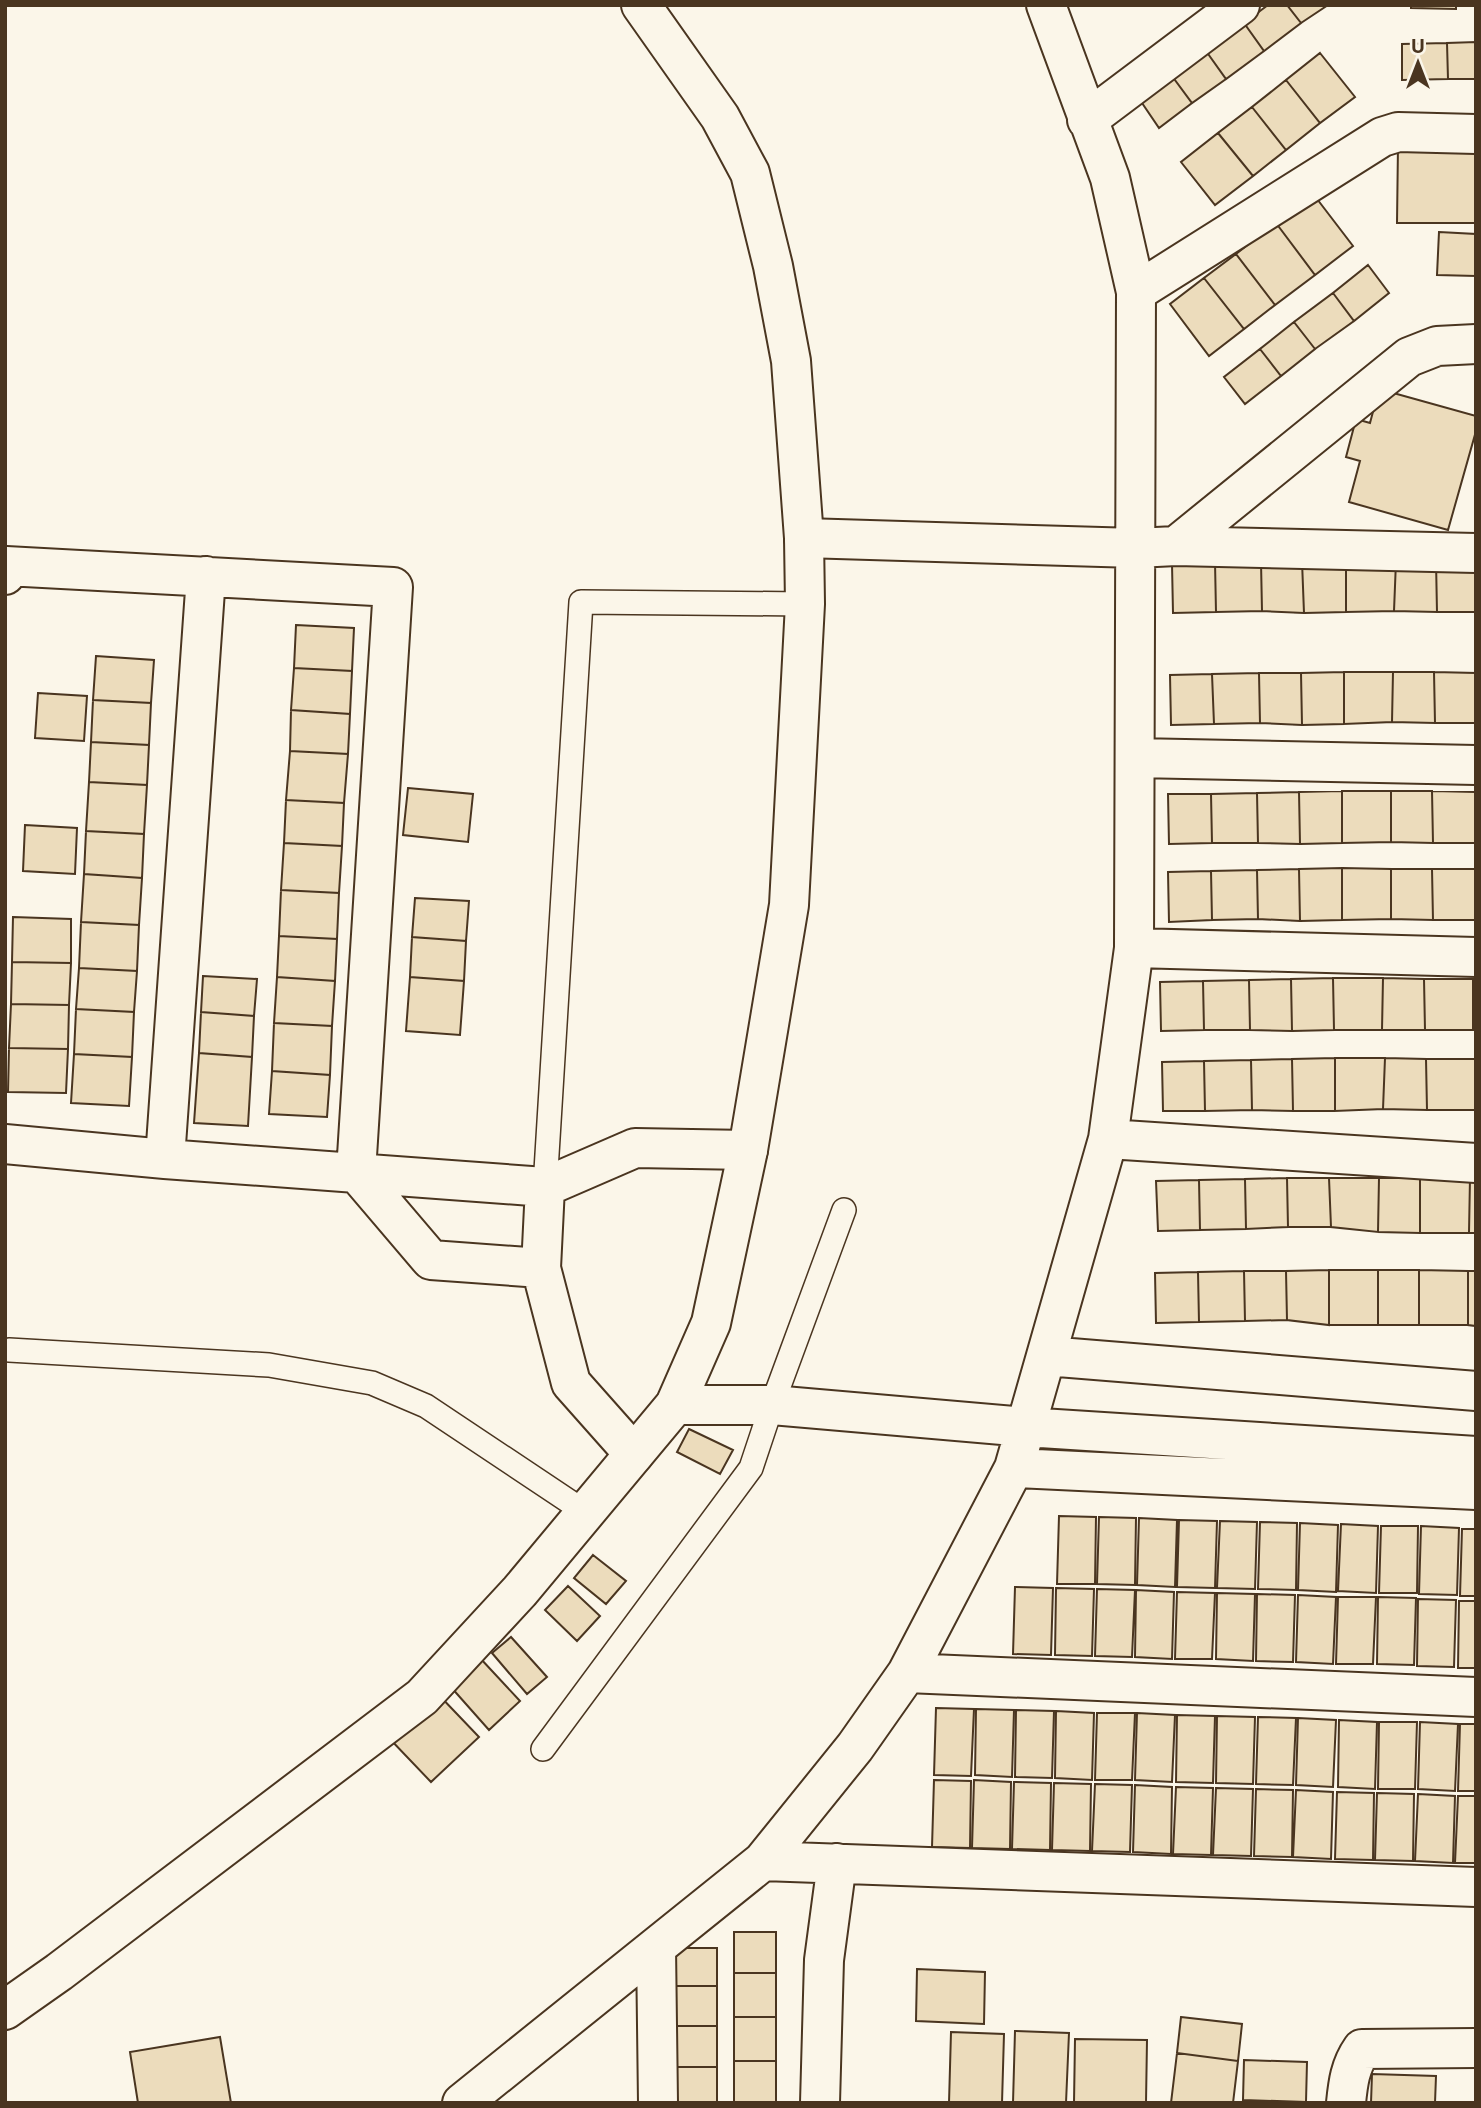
<svg xmlns="http://www.w3.org/2000/svg" width="1481" height="2108" viewBox="0 0 1481 2108" font-family="'Open Sans',sans-serif">
<style>
.building{fill:#ecdcbc;stroke:#4a3520;stroke-width:2}
.lines{fill:none;stroke-linecap:round;stroke-linejoin:round}
.service-casing{stroke:#4a3520;stroke-width:26}
.minor-casing{stroke:#4a3520;stroke-width:42}
.tertiary-casing{stroke:#4a3520;stroke-width:42}
.service{stroke:#fbf6e9;stroke-width:23}
.minor{stroke:#fbf6e9;stroke-width:38}
.tertiary{stroke:#fbf6e9;stroke-width:38}
</style>
<rect width="100%" height="100%" fill="#fbf6e9"/>
<path class="building" d="M1268 5H1287L1301 23 1264 51 1244 23Z
M1287 5H1328L1301 23Z
M1411 5H1456V9L1411 8Z
M1244 23 1264 51 1226 79 1206 51Z
M1476 42V79H1448L1447 43Z
M1447 43 1448 79 1402 80V44Z
M1206 51 1226 79 1192 103 1172 76Z
M1320 53 1355 97 1320 123 1286 80Z
M1172 76 1192 103 1159 128 1140 100Z
M1286 80 1320 123 1286 150 1252 107Z
M1252 107 1286 150 1253 176 1218 133Z
M1218 133 1253 176 1215 205 1181 162Z
M1398 145 1476 146V223H1397Z
M1314 195 1353 246 1315 275 1276 223Z
M1276 223 1315 275 1275 305 1236 254Z
M1439 232 1476 234V276L1437 275Z
M1236 254 1275 305 1244 329 1204 278Z
M1368 265 1389 293 1354 321 1333 293Z
M1204 278 1244 329 1209 356 1170 304Z
M1333 293 1354 321 1315 349 1294 322Z
M1294 322 1315 349 1281 376 1260 349Z
M1260 349 1281 376 1245 404 1224 377Z
M1379 389 1476 416V431L1448 530 1349 502 1360 461 1346 457 1356 419 1370 423Z
M1346 560 1396 561 1394 611 1346 612Z
M1346 560V612L1304 613 1302 561Z
M1302 561 1304 613 1262 611 1261 562Z
M1396 561H1436L1437 612 1394 611Z
M1436 561H1476V612H1437Z
M1215 562 1216 612 1173 613 1172 564Z
M1215 562H1261L1262 611 1216 612Z
M296 625 354 628 352 671 294 668Z
M96 656 154 660 151 703 93 700Z
M294 668 352 671 350 714 291 710Z
M1344 672H1393L1392 722 1344 724Z
M1344 672V724L1302 725 1301 673Z
M1393 672H1434L1435 723 1392 722Z
M1434 672 1476 673V723H1435Z
M1259 673H1301L1302 725 1260 723Z
M1259 673 1260 723 1214 724 1212 674Z
M1212 674 1214 724 1171 725 1170 675Z
M38 693 87 696 84 741 35 738Z
M93 700 151 703 149 745 91 742Z
M291 710 350 714 348 754 290 751Z
M91 742 149 745 147 785 89 782Z
M290 751 348 754 344 803 286 800Z
M89 782 147 785 144 834 86 831Z
M408 788 473 794 468 842 403 835Z
M1342 791H1391V842L1342 843Z
M1342 791V843L1300 844 1299 792Z
M1391 791H1432L1433 843 1391 842Z
M1432 791 1476 792V843H1433Z
M1299 792 1300 844 1258 843 1257 793Z
M1257 793 1258 843H1212L1211 794Z
M1168 794H1211L1212 843 1169 844Z
M286 800 344 803 342 846 284 843Z
M25 825 77 828 75 874 23 871Z
M86 831 144 834 142 878 84 874Z
M284 843 342 846 339 893 281 890Z
M1342 868 1391 869V919L1342 920Z
M1342 868V920L1300 921 1299 869Z
M1299 869 1300 921 1258 919 1257 870Z
M1391 869H1432L1433 920 1391 919Z
M1432 869H1476V920H1433Z
M1257 870 1258 919 1212 920 1211 871Z
M1211 871 1212 920 1169 922 1168 872Z
M84 874 142 878 139 925 81 922Z
M281 890 339 893 337 939 279 936Z
M415 898 469 901 466 941 412 937Z
M13 917 71 919V963L12 962Z
M81 922 139 925 137 971 79 968Z
M279 936 337 939 335 981 277 977Z
M412 937 466 941 464 981 410 977Z
M12 962 71 963 69 1005 11 1004Z
M79 968 137 971 134 1012 76 1009Z
M203 976 257 979 254 1016 201 1012Z
M277 977 335 981 332 1026 274 1023Z
M410 977 464 981 460 1035 406 1031Z
M1333 978H1383L1382 1030H1334Z
M1333 978 1334 1030 1292 1031 1291 979Z
M1383 978 1424 979 1425 1030H1382Z
M1291 979 1292 1031 1250 1030 1249 980Z
M1424 979H1473V1030H1425Z
M1473 979H1476V1030H1473Z
M1249 980 1250 1030H1204L1203 981Z
M1203 981 1204 1030 1161 1031 1160 982Z
M11 1004 69 1005 68 1049 9 1048Z
M76 1009 134 1012 132 1057 74 1054Z
M201 1012 254 1016 252 1057 199 1053Z
M274 1023 332 1026 330 1075 272 1071Z
M9 1048 68 1049 66 1093 8 1092Z
M199 1053 252 1057 248 1126 194 1123Z
M74 1054 132 1057 129 1106 71 1103Z
M1335 1058H1385L1383 1109 1335 1111Z
M1335 1058V1111H1293L1292 1059Z
M1385 1058 1426 1059 1427 1110 1383 1109Z
M1292 1059 1293 1111 1252 1110 1251 1060Z
M1426 1059H1475V1110H1427Z
M1251 1060 1252 1110 1205 1111 1204 1061Z
M1204 1061 1205 1111H1163L1162 1062Z
M272 1071 330 1075 327 1117 269 1114Z
M1287 1178H1329L1331 1227H1288Z
M1287 1178 1288 1227 1246 1229 1245 1179Z
M1329 1178H1379L1378 1232 1331 1227Z
M1379 1178H1420V1233L1378 1232Z
M1420 1178H1470L1469 1233H1420Z
M1470 1178H1476V1233H1469Z
M1245 1179 1246 1229 1200 1230 1199 1180Z
M1199 1180 1200 1230 1158 1231 1156 1181Z
M1329 1270H1378V1325H1329Z
M1329 1270V1325L1287 1320 1286 1271Z
M1378 1270H1419V1325H1378Z
M1419 1270 1468 1271V1325H1419Z
M1244 1271H1286L1287 1320 1245 1321Z
M1244 1271 1245 1321 1199 1322 1198 1272Z
M1468 1271H1476V1326L1468 1325Z
M1198 1272 1199 1322 1156 1323 1155 1273Z
M689 1429 733 1450 720 1474 677 1452Z
M1059 1516 1096 1517 1095 1584H1057Z
M1099 1517 1136 1518 1135 1585 1097 1584Z
M1139 1518 1177 1520 1175 1587 1137 1585Z
M1179 1520 1217 1521 1215 1588 1177 1587Z
M1220 1521 1257 1522 1255 1589 1217 1588Z
M1260 1522 1297 1523 1296 1590 1258 1589Z
M1300 1523 1338 1525 1336 1592 1298 1590Z
M1341 1524 1378 1526 1376 1593 1338 1591Z
M1381 1526H1418L1417 1593H1379Z
M1421 1526 1459 1528 1457 1595 1419 1594Z
M1462 1529H1476V1596H1460Z
M593 1555 626 1581 606 1604 574 1578Z
M568 1586 600 1616 577 1641 545 1610Z
M1015 1587 1053 1588 1051 1655 1013 1654Z
M1056 1588 1094 1589 1092 1656 1055 1655Z
M1097 1589 1135 1590 1132 1657 1095 1656Z
M1136 1590 1174 1592 1172 1659 1135 1657Z
M1177 1592 1215 1593 1212 1659H1175Z
M1217 1593 1255 1594 1253 1661 1216 1659Z
M1257 1594 1295 1595 1293 1662 1256 1661Z
M1298 1595 1336 1597 1333 1664 1296 1662Z
M1338 1597H1376L1373 1664H1336Z
M1378 1597 1416 1598 1414 1665 1377 1664Z
M1418 1599 1456 1600 1454 1667 1417 1666Z
M1459 1601H1476V1668H1458Z
M511 1637 547 1677 527 1694 492 1653Z
M480 1658 520 1701 489 1730 450 1686Z
M436 1692 479 1737 431 1782 388 1737Z
M936 1708 974 1709 971 1776 934 1775Z
M976 1709 1014 1710 1012 1777 975 1775Z
M1016 1710 1054 1711 1052 1778 1015 1777Z
M1056 1711 1094 1713 1092 1780 1055 1778Z
M1097 1713H1135L1132 1780H1095Z
M1137 1713 1175 1715 1172 1782 1135 1780Z
M1177 1715 1215 1716 1213 1783 1176 1782Z
M1217 1716 1255 1717 1253 1784 1216 1783Z
M1258 1717 1296 1718 1293 1785 1256 1784Z
M1298 1718 1336 1720 1333 1787 1296 1785Z
M1339 1720 1377 1722 1375 1789 1338 1787Z
M1379 1722H1417L1415 1789H1378Z
M1420 1722 1458 1724 1455 1791 1418 1789Z
M1460 1724H1476V1791H1458Z
M934 1780 971 1781 970 1848 932 1847Z
M974 1780 1011 1782 1010 1849 972 1848Z
M1014 1782 1051 1783 1050 1850 1012 1849Z
M1054 1783 1091 1784 1090 1851 1052 1850Z
M1095 1784 1132 1785 1130 1852 1092 1851Z
M1135 1785 1172 1787 1171 1854 1133 1852Z
M1176 1787 1213 1788 1211 1855 1173 1854Z
M1216 1788 1253 1789 1251 1856 1213 1855Z
M1256 1789 1293 1790 1292 1857 1254 1856Z
M1296 1790 1333 1792 1331 1859 1293 1857Z
M1337 1792 1374 1793 1373 1860 1335 1859Z
M1377 1793 1414 1794 1413 1861 1375 1860Z
M1418 1794 1455 1796 1453 1863 1415 1861Z
M1458 1796H1476V1863H1455Z
M734 1932H776V1973H734Z
M668 1948H717V1986H668Z
M917 1969 985 1972 984 2024 916 2021Z
M734 1973H776V2017H734Z
M668 1986H717V2026H668Z
M734 2017H776V2061H734Z
M1181 2017 1242 2024 1238 2061 1177 2053Z
M668 2026H717V2067H668Z
M1015 2031 1069 2033 1066 2103H1013Z
M951 2032 1004 2034 1002 2103H949Z
M220 2037 231 2103H138L130 2052Z
M1075 2039 1147 2040 1146 2103H1074Z
M1177 2053 1238 2061 1233 2103H1171Z
M1244 2060 1307 2062 1306 2102 1243 2100Z
M734 2061H776V2103H734Z
M668 2067H717V2103H668Z
M1372 2074 1436 2076 1435 2103H1371Z"/>
<g class="lines">
<g class="service-casing">
<path id="service" d="M545 1187 581 602 805 604
M9 1350 269 1365 372 1383 426 1406 585 1512
M543 1749 751 1468 772 1405 844 1210"/>
</g>
<g class="minor-casing">
<path id="minor" d="M1087 120 1240 5
M1136 292 1382 137 1398 132 1476 134
M804 538 1136 548 1176 546 1476 553
M1176 546 1409 357 1437 346 1476 344
M5 575 6 566 393 587 356 1172 431 1260 541 1268
M1135 758 1476 765
M1134 948 1476 957
M1108 1139 1476 1163
M5 1144 165 1159 545 1187
M165 1159 206 576
M1046 1356 1476 1391
M675 1405H772L1025 1427 1476 1456
M634 1454 571 1383 541 1268 545 1187 635 1148 748 1150
M1014 1468 1476 1490
M907 1673 1476 1697
M763 1861 1476 1887
M656 1947 658 2103
M462 2103 763 1861 855 1747 907 1673 1014 1468 1108 1139 1134 948 1136 292 1110 178 1046 5
M820 2103 824 1960 837 1863
M1346 2103C1348 2083 1350 2066 1362 2049L1476 2048"/>
</g>
<g class="tertiary-casing">
<path id="tertiary" d="M5 2010 59 1972 422 1697 520 1591 675 1405 711 1323 748 1150 789 905 805 604 804 538 791 361 773 266 750 173 720 117 641 5"/>
</g>
<use href="#service" class="service"/>
<use href="#minor" class="minor"/>
<use href="#tertiary" class="tertiary"/>
</g>
<rect width="1481" height="2108" fill="none" stroke="#4a3520" stroke-width="14"/>
<g transform="translate(1418 63)" stroke="#fbf6e9" stroke-width="5" paint-order="stroke">
<path d="M0-5L12 26L0 18L-12 26Z" fill="#4a3520"/>
<text y="-10" font-size="19" font-weight="bold" text-anchor="middle" fill="#4a3520">U</text>
</g>
</svg>
